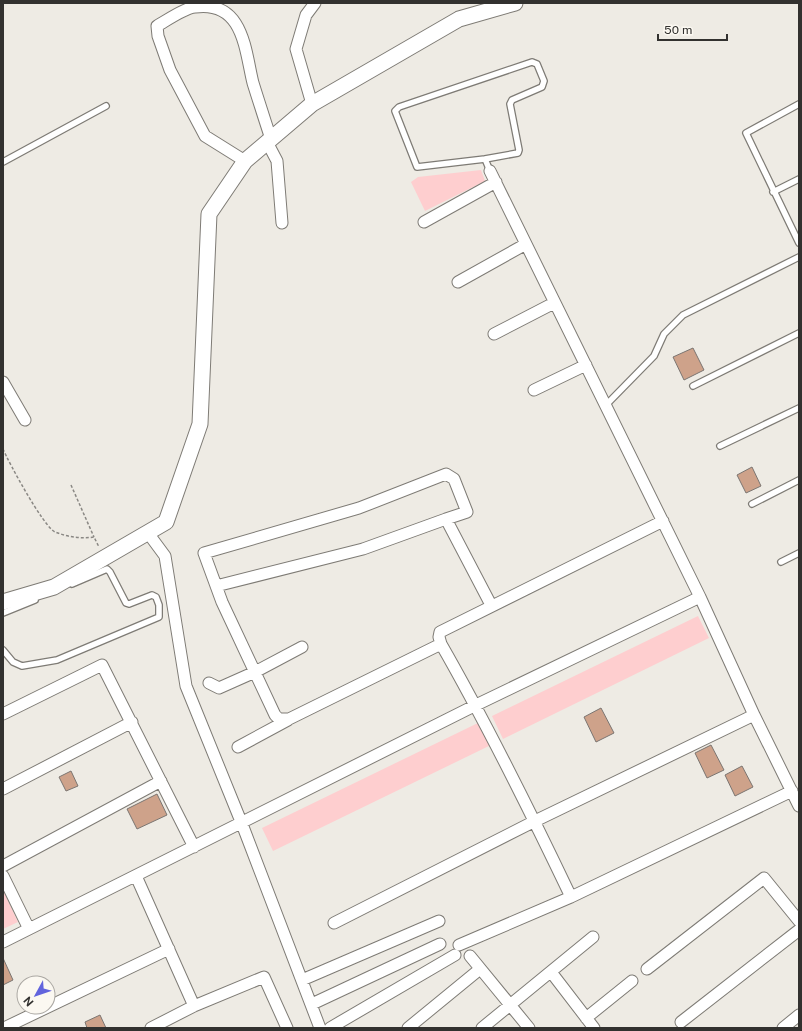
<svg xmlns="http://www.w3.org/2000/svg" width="802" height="1031" viewBox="0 0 802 1031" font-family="'Public Sans',sans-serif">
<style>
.green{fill:#fececf}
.building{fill:#cea28a;stroke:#7b7571}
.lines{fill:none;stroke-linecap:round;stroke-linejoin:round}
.lane-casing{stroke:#7e7b75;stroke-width:8}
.street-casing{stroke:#7e7b75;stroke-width:13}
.secondary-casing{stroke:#7e7b75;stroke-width:17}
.path{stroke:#8a8884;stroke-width:1.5;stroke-dasharray:3 2;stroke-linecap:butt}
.lane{stroke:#fff;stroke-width:5.5}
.street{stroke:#fff;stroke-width:11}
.secondary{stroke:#fff;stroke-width:15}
</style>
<rect width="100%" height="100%" fill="#eeebe4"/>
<path class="green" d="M481 170 485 181 425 211 411 182 418 177Z
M698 616 709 638 503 739 492 716Z
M480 722 491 745 273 851 262 828Z
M3 890 18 922 3 929Z"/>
<path class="building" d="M693 348 704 370 684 380 673 357Z
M752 467 761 486 746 493 737 475Z
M601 708 614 733 596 742 584 717Z
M711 745 724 770 707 778 695 753Z
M742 766 753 787 735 796 725 775Z
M71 771 78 786 66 791 59 777Z
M157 794 167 815 137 829 127 809Z
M3 958 13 980 3 985Z
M100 1015 106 1028H87L85 1022Z"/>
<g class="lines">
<g class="lane-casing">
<path id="lane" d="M799 104 746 133 799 243
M485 159 518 153 519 150 510 104 512 100 542 87 544 81 537 64 532 62 399 107 395 111 417 167 485 159 490 171
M3 162 106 106
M773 192 799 179
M693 386 799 333
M606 405 654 356 664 334 683 315 799 257
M720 446 799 408
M752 504 799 480
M781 562 799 553
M3 613 35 600
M3 650 13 662 22 666 57 660 159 617V605L156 597 152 595 129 604 126 603 110 572 107 569 72 584"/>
</g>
<g class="street-casing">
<path id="street" d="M312 104 296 49 306 15 315 3
M267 142 277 161 282 223
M245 161 205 136 170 70 158 36 157 26C166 21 184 8 195 7 244 0 245 51 253 83 259 102 265 121 271 139
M490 171 700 597 754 715 799 806
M424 222 496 182
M458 282 526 244
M494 334 554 303
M3 382 25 420
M534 390 586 365
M148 533 165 556 186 686 242 824 320 1028
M216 586 363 549 446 519
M441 644 289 719H279L275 715 222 602 204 553 359 508 446 474 454 479 467 512 446 519 491 605
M209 683 219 688 255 672 302 647
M3 714 102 665 194 847
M238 747 288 720
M3 789 132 722
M3 866 161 781
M3 876 29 929
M136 876 194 1006
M571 897C530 811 488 726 441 644L439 637 440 632 663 521
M334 923 535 821 754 715
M3 942 476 705 700 597
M459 945 571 897 792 791
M470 956 529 1028
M647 969 764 878 799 921
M551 972 594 1028
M302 980 439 921
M312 1004 440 944
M586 1018 632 981
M681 1022 799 930
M4 1028 169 949
M151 1028 194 1006 264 977 287 1028
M330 1028 455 955
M408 1028 480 969
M482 1028 593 937
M783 1028 799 1015"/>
</g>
<g class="secondary-casing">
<path id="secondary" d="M3 602 54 587 166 522 200 424 209 214 245 161 312 104 459 19 515 3"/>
</g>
<path class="path" d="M3 449C9 463 43 526 55 532 68 537 81 539 94 537L99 547
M71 485 94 537"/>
<use href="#lane" class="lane"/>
<use href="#street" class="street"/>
<use href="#secondary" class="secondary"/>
</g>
<rect width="802" height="1031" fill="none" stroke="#32312f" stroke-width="8"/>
<g transform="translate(36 995) rotate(230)"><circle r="19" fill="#fbf8f1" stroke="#aba8a3"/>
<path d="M0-3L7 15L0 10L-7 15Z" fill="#6264dd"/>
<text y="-6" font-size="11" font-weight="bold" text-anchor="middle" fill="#32312f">N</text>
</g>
<path d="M658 34v6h69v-6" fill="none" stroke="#32312f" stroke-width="2"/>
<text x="664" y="34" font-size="12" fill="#32312f" stroke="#fbf8f1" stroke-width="3" paint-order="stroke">50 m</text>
</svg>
